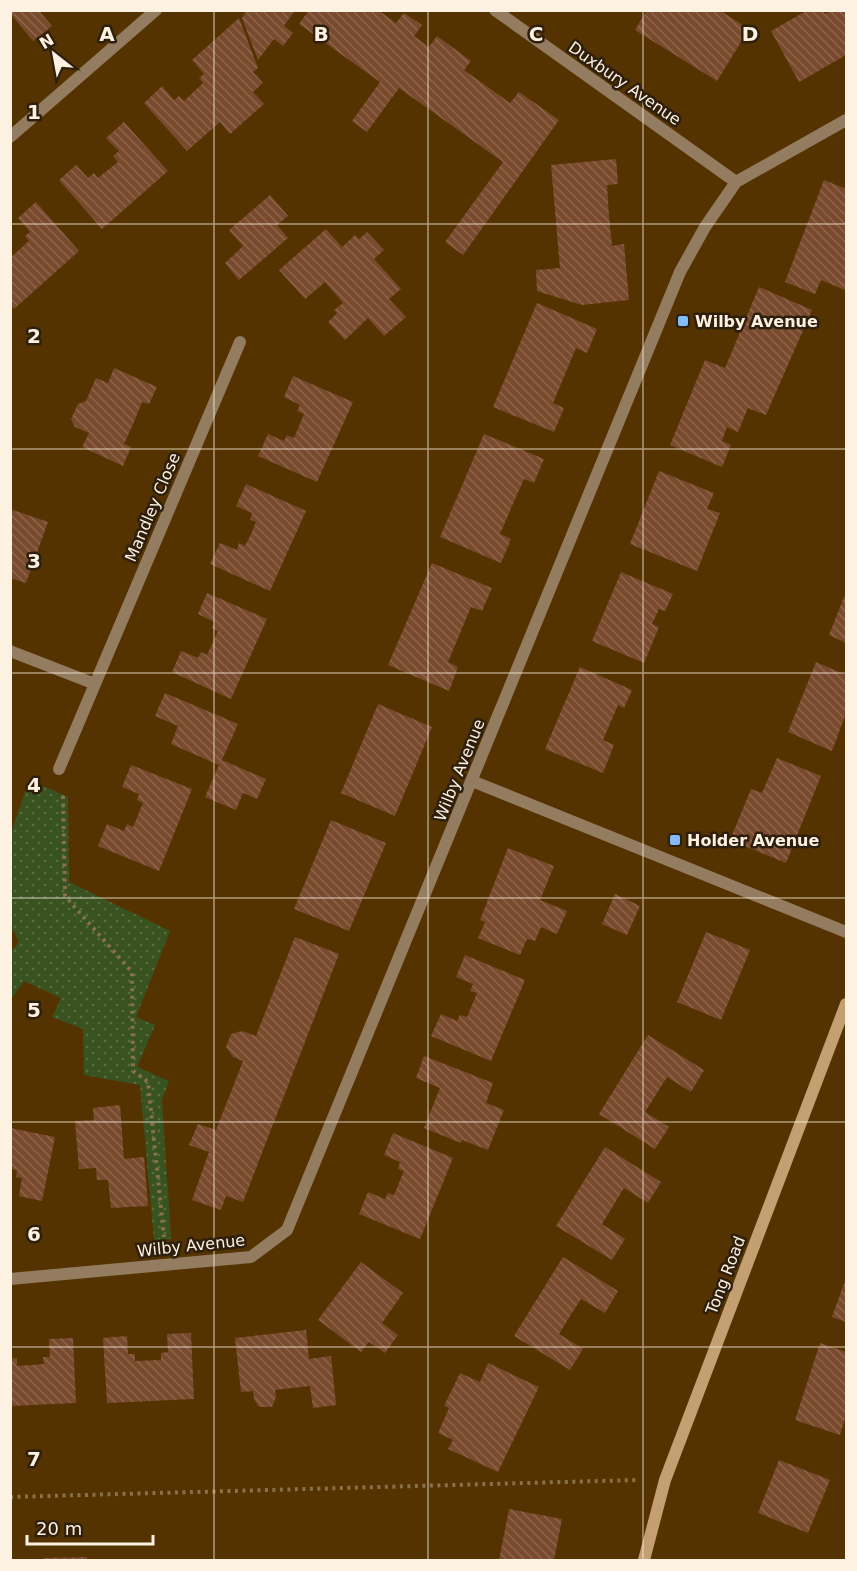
<svg xmlns="http://www.w3.org/2000/svg" width="857" height="1571" viewBox="0 0 857 1571" font-family="'DejaVu Sans',sans-serif">
<style>
.green{fill:url(#green-dots)}
.building{fill:url(#building-back-hatch)}
.lines{fill:none;stroke-linecap:round;stroke-linejoin:round}
.path{stroke:#8a7048;stroke-width:4;stroke-dasharray:3 4.5;stroke-linecap:butt}
.street{stroke:#937c60;stroke-width:12}
.secondary{stroke:#c49f72;stroke-width:12}
.grid{fill:none;stroke:#fdf1e2;stroke-width:1.5;stroke-opacity:0.55}
.poi-dot{fill:#83bcfa;stroke:#2e1f0c;stroke-width:2}
.labels{text-anchor:middle;stroke-width:5;stroke-linejoin:round;paint-order:stroke}
.street-label{font-size:16px;fill:#fdf1e2;stroke:#2e1f0c}
.poi-label{font-size:16px;font-weight:bold;fill:#fdf1e2;stroke:#2e1f0c;text-anchor:start}
.grid-label{font-size:20px;text-anchor:middle;font-weight:bold;fill:#fdf1e2;stroke:#2e1f0c;stroke-width:5;stroke-linejoin:round;paint-order:stroke}
</style>
<defs>
<pattern id="green-dots" width="8" height="8" patternUnits="userSpaceOnUse" patternTransform="scale(1.5)"><rect width="8" height="8" fill="#395320"/><path d="M2 2h.1M6 6h.1" fill="none" stroke="#576c40" stroke-width="1.8" stroke-linecap="round"/></pattern>
<pattern id="building-back-hatch" width="6" height="6" patternUnits="userSpaceOnUse" patternTransform="scale(1.5)"><rect width="6" height="6" fill="#794a2d"/><path d="M-1 5l2 2M0 0l6 6M5-1l2 2" fill="none" stroke="#8d654b"/></pattern>
</defs>
<rect width="100%" height="100%" fill="#543300"/>
<path class="green" d="M29 780 68 797 69 882 170 931 136 1017 155 1025 137 1067 169 1081 162 1100 171 1239 154 1240 140 1085 84 1075 83 1029 52 1017 61 998 24 981 11 999V952L19 942 11 927V833Z"/>
<path class="building" d="M10 10H42L40 12 52 26 33 41 10 13Z
M247 10H295L284 26 293 33 283 46 274 39 258 60 242 18Z
M309 10H378L396 23 404 13 422 25 414 36 429 47 437 36 471 61 464 70 510 103 519 92 559 120 463 255 445 242 503 162 399 88 367 132 352 121 380 82 299 24Z
M647 10H719L749 29 717 81 635 30Z
M808 10H823L825 14 832 10H846V55L799 82 771 31Z
M239 18 258 68 253 72 263 83 253 92 264 104 230 134 220 122 187 151 144 103 162 86 174 100 179 96 184 101 203 83 199 78 204 74 192 60Z
M124 122 168 171 102 229 59 180 76 165 88 178 94 173 98 178 118 162 113 156 119 151 106 138Z
M616 159 618 184 607 185 609 216 612 246 624 244 629 300 582 305 537 291 536 270 560 268 551 165Z
M824 180 846 189V286L845 290 821 280 815 294 785 282Z
M270 195 288 216 277 225 288 238 239 280 225 263 243 246 229 230Z
M36 202 79 251 14 309 10 306V258L29 241 25 236 30 232 18 218Z
M326 229 342 247 355 235 359 239 367 232 384 250 374 259 401 289 389 299 406 317 384 336 368 318 345 340 328 322 337 313 334 310 343 303 325 282 305 299 279 270Z
M759 287 812 310 766 415 748 408 738 432 727 427 722 441 731 445 722 467 670 445 705 360 725 368Z
M537 303 597 329 587 353 576 348 553 403 564 408 554 432 493 407Z
M114 368 157 387 149 404 142 402 134 422 124 444 131 447 123 466 82 447 89 433 75 427 71 419 78 404 86 401 96 378 108 383Z
M293 376 353 402 317 482 258 456 268 434 284 441 287 435 294 438 304 414 297 411 300 405 284 397Z
M484 434 544 459 534 483 524 479 512 506 500 534 511 539 501 563 440 537Z
M659 471 714 493 707 509 720 513 697 571 630 544Z
M246 484 306 511 270 591 210 564 220 543 237 550 239 543 245 546 251 534 256 522 250 520 252 513 236 506Z
M10 509 48 522 26 583 10 578Z
M432 563 492 588 482 611 471 607 448 662 458 667 449 691 388 665Z
M621 572 673 594 665 611 659 609 652 624 659 627 644 663 592 641Z
M846 592V643L829 635Z
M207 593 267 619 231 699 172 672 181 651 198 658 201 652 207 655 218 631 212 628 214 622 198 614Z
M816 662 846 675V713L832 751 788 732Z
M580 667 632 690 624 708 618 705 603 740 614 745 603 773 545 749Z
M165 693 238 724 222 760 266 779 257 799 243 793 236 810 205 797 219 765 171 744 178 726 155 716Z
M378 704 432 727 395 816 341 793Z
M777 758 821 776 786 863 730 840 751 789 762 793Z
M131 765 192 789 159 871 98 846 107 824 124 831 127 824 133 827 143 803 137 800 139 794 122 787Z
M331 820 386 843 349 931 294 909Z
M508 848 554 866 540 900 567 911 557 934 541 927 535 941 527 939 520 955 478 938 485 922 480 920Z
M615 894 640 906 627 935 602 924Z
M706 932 750 950 721 1020 677 1002Z
M295 937 339 954 243 1202 226 1196 221 1210 192 1200 209 1152 189 1145 198 1124 216 1130 243 1061 233 1057 226 1047 231 1034 242 1031 256 1036Z
M465 955 525 980 491 1061 431 1036 441 1014 457 1021 460 1015 467 1017 477 993 470 991 473 984 456 977Z
M648 1035 704 1070 691 1092 667 1077 645 1112 669 1127 655 1149 599 1114Z
M424 1056 493 1083 486 1103 504 1110 488 1150 462 1140 461 1143 424 1128 440 1088 416 1078Z
M120 1105 124 1159 144 1157 148 1206 111 1208 108 1180H97L96 1168 79 1169 75 1121 94 1120 93 1108Z
M10 1128 55 1137 42 1201 19 1196 22 1178 16 1177 17 1170 10 1169Z
M393 1133 453 1158 420 1239 359 1214 368 1192 385 1199 388 1193 394 1195 404 1171 398 1169 400 1162 384 1155Z
M605 1147 661 1182 648 1203 624 1188 602 1224 625 1239 612 1260 556 1226Z
M563 1257 618 1291 605 1313 581 1299 570 1316 559 1334 583 1349 570 1370 514 1336Z
M361 1262 403 1293 382 1323 398 1335 385 1353 369 1342 361 1352 318 1320Z
M846 1278V1322L832 1317Z
M306 1330 309 1359 331 1356 336 1405 313 1408 310 1386 275 1390 276 1397 272 1407H259L254 1399 253 1391 241 1392 235 1338Z
M191 1333 194 1399 107 1403 103 1338 127 1336 128 1354H135V1361L161 1360V1353L168 1352 167 1334Z
M73 1338 76 1403 10 1406V1359L17 1358V1366L44 1364 43 1357H50L49 1339Z
M820 1343 846 1352V1415L840 1435 795 1420Z
M488 1363 539 1387 498 1472 448 1449 453 1440 438 1433 449 1408 444 1406 460 1373 480 1382Z
M779 1460 830 1480 808 1533 758 1513Z
M509 1509 562 1519 554 1560H499Z
M87 1557V1560H44V1558Z"/>
<g class="lines">
<path class="path" d="M63 796 65 896 132 972 133 1071 148 1082 164 1237
M10 1497 637 1480"/>
<path class="street" d="M495 10 736 182
M10 137 156 10
M10 651 95 684
M59 769 240 342
M472 781 846 932
M10 1279 251 1257 287 1230 680 272 705 227 736 182 846 120"/>
<path class="secondary" d="M644 1560 665 1480 846 1004"/>
</g>
<path class="grid" d="M214 10V1560M428 10V1560M643 10V1560M10 224H846M10 449H846M10 673H846M10 898H846M10 1122H846M10 1347H846"/>
<g class="poi-dot">
<rect x="677" y="315" width="12" height="12" rx="3"/>
<rect x="669" y="834" width="12" height="12" rx="3"/>
</g>
<g class="labels">
<g class="street-label">
<text transform="translate(625 83) rotate(35)" y="6">Duxbury Avenue</text>
<text transform="translate(152 507) rotate(-67)" y="6">Mandley Close</text>
<text transform="translate(459 770) rotate(-68)" y="6">Wilby Avenue</text>
<text transform="translate(191 1245) rotate(-6)" y="6">Wilby Avenue</text>
<text transform="translate(725 1275) rotate(-69)" y="6">Tong Road</text>
</g>
<g class="poi-label">
<text x="695" y="327">Wilby Avenue</text>
<text x="687" y="846">Holder Avenue</text>
</g>
</g>
<g class="grid-label">
<text x="107" y="41">A</text>
<text x="321" y="41">B</text>
<text x="536" y="41">C</text>
<text x="750" y="41">D</text>
<text x="34" y="119">1</text>
<text x="34" y="343">2</text>
<text x="34" y="568">3</text>
<text x="34" y="792">4</text>
<text x="34" y="1017">5</text>
<text x="34" y="1241">6</text>
<text x="34" y="1466">7</text>
</g>
<rect width="857" height="1571" fill="none" stroke="#fdf1e2" stroke-width="24"/>
<g transform="translate(54 54) rotate(329)" stroke="#2e1f0c" stroke-width="4.5" paint-order="stroke">
<path d="M0-4.5L10 22L0 15L-10 22Z" fill="#fdf1e2"/>
<text y="-9" font-size="16" font-weight="bold" text-anchor="middle" fill="#fdf1e2">N</text>
</g>
<path d="M27 1535v9h126v-9" fill="none" stroke="#fdf1e2" stroke-width="3"/>
<text x="36" y="1535" font-size="18" fill="#fdf1e2" stroke="#2e1f0c" stroke-width="4.5" paint-order="stroke">20 m</text>
</svg>
